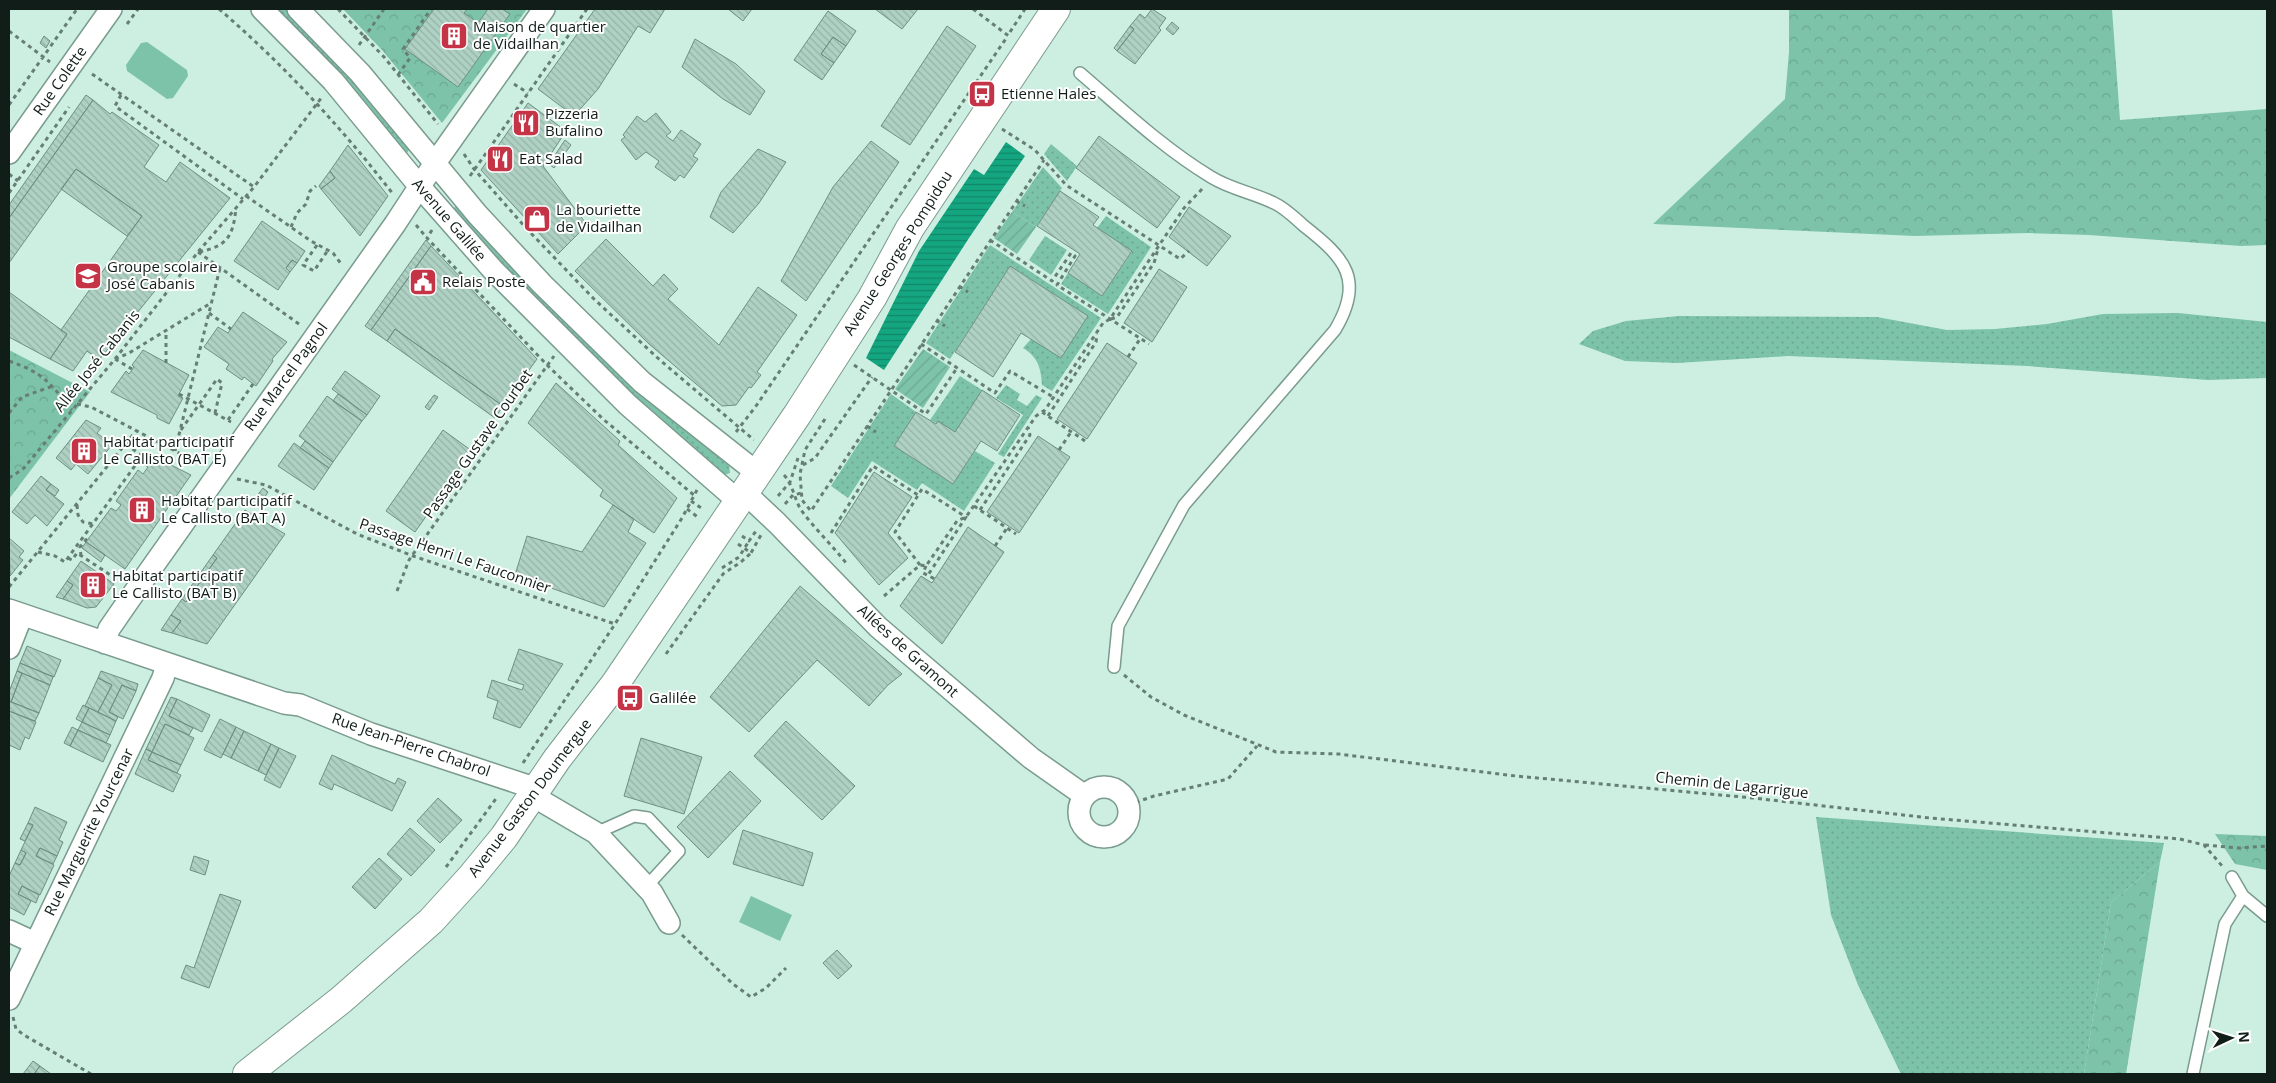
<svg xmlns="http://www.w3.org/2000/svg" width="2276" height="1083" viewBox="0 0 2276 1083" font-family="'Open Sans',sans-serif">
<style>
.grass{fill:url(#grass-dots)}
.forest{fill:url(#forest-crowns)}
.garden{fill:url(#garden-furrows)}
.pitch{fill:#7dc3a9}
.water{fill:url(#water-rules)}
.building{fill:url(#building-back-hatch);stroke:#6e8f82}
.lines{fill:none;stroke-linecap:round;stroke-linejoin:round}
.service-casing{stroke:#7a9b8e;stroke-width:14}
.minor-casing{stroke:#7a9b8e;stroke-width:24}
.secondary-casing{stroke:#7a9b8e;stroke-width:30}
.path{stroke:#677e75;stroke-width:3;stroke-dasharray:4 4;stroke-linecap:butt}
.service{stroke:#fff;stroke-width:11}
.minor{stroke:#fff;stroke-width:21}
.secondary{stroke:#fff;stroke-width:28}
.labels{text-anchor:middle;stroke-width:4;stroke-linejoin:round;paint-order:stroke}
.poi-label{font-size:15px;fill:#101d18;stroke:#fff;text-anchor:start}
.street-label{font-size:15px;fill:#101d18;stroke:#fff}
</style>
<defs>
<pattern id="grass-dots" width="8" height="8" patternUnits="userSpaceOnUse" patternTransform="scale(1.25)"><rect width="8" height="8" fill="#7dc3a9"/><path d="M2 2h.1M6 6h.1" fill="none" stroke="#6ba791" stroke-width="1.8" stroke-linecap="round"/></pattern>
<pattern id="forest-crowns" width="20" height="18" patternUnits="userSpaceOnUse" patternTransform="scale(1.25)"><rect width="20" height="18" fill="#7dc3a9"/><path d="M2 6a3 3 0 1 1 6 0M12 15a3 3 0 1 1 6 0" fill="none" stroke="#6ba791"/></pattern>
<pattern id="garden-furrows" width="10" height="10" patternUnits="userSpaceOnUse" patternTransform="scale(1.25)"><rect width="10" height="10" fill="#7dc3a9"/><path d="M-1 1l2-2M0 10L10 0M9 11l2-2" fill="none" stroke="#6ba791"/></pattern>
<pattern id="water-rules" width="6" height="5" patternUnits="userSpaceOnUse" patternTransform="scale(1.25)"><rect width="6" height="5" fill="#14a680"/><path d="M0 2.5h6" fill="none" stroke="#118768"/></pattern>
<pattern id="building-back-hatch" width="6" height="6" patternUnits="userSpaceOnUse" patternTransform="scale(1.25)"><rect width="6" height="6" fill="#aed1c3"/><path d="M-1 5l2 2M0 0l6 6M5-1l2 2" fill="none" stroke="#95b3a7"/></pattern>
</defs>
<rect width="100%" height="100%" fill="#ccefe1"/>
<path class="grass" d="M269 9H290L412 145 404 158Z
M1051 144 1077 166 1067 181 1044 154Z
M1043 167 1062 188 1036 227 1012 212Z
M459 201 729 463 730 473 724 475 667 430 450 214Z
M1106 216 1151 247 1108 314 1061 284 1068 273 1102 296 1132 252 1097 228Z
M1045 236 1067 250 1051 275 1029 260Z
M990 245 1101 318 1052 391 1042 385C1041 368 1038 357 1023 348L1031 339 1061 358 1088 316 1010 266 950 359 926 343Z
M2178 313 2267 322V378L2208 380 2027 366 1788 356 1677 363 1625 361 1579 344 1593 331 1626 321 1679 316 1877 317 1947 330 1995 329 2047 324 2103 314Z
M960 376 982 390 955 432 930 420Z
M1006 385 1020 394 1017 400 1027 406 1036 395 1042 398 1004 457 998 454 1023 415 996 398Z
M891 394 916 412 894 446 953 484 975 451 995 463 964 511 922 483 917 490 872 461 848 498 831 486Z
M1816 817 2164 843 2160 862 2111 902 2084 1074H1901L1858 985 1831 915Z"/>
<path class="forest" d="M343 9H527L442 123 382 50Z
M1789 9H2112L2120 120 2267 109V245L2241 246 2089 235 2027 233 1915 236 1653 224 1785 99 1789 52Z
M9 350 90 392 9 499Z
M2215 834 2267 836V870L2235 864Z
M2160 862 2126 1074H2084L2111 902Z"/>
<path class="garden" d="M1012 212 1036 227 1017 254 994 238Z
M923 349 950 367 923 408 895 389Z"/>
<path class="pitch" d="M147 42 187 70 188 76 173 98 167 99 127 71 126 65 141 43Z
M751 896 792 915 780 941 739 922Z"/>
<path class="water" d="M1006 142 1025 156 969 238 884 370 866 358 919 251 974 169 984 175Z"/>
<path class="building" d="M434 9H467L464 13 478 23 488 9H502L510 14 458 87 405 49Z
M595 9H665L650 33 638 26 598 89 574 116 538 89Z
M728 9H752L743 21Z
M875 9H918L902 29Z
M1152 9 1166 18 1159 28 1161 30 1135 64 1117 51 1134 29 1130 26 1140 14 1145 18Z
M828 11 856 31 846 46 833 37 821 54 834 63 822 80 794 60Z
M1172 22 1179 28 1173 35 1166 29Z
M947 26 976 46 910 145 881 126Z
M1130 26 1134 29 1117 51 1114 48Z
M44 36 50 41 46 48 40 43Z
M833 37 846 46 834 63 821 54Z
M695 39 736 64 765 91 750 115 723 99 682 67Z
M86 95 93 100 9 218V205Z
M93 100 110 114 112 112 159 145 144 167 166 182 180 162 230 198 99 360 87 351 73 371 50 359 67 334 61 330 142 216 76 169 9 263V218Z
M528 103 566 131 543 166 587 225 558 254 481 170Z
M656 113 671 132 666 136 673 141 681 130 701 144 693 156 698 159 684 178 680 175 675 181 655 167 659 161 646 152 636 160 621 140 625 137 623 135 637 116 645 122Z
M1099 136 1180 197 1157 228 1076 168Z
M565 140 571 145 554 168 549 164Z
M871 141 899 162 806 301 781 281 833 187Z
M348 145 388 196 360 236 321 189 335 178 330 171Z
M758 149 786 162 759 203 733 233 710 217 721 192Z
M76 169 142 216 127 236 61 189Z
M330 171 335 178 321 189 319 186Z
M1060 191 1099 217 1093 225 1132 251 1102 296 1068 273 1080 254 1037 226Z
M1189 207 1231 236 1207 266 1169 237Z
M262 221 305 251 297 263 292 260 286 268 290 272 278 290 234 261Z
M606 239 653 286 664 274 678 289 668 299 719 345 758 287 797 315 757 372 761 375 751 388 749 387 736 405 722 406 649 344 575 271Z
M426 240 431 246 371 330 365 326Z
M431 246 537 359 503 406 395 329 387 341 371 330Z
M292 260 297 263 290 272 286 268Z
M1010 266 1088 316 1061 358 1021 333 993 377 955 352Z
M1159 269 1187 287 1152 342 1124 323Z
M9 292 67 334 50 359 9 337Z
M243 312 287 342 272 359 273 361 256 386 244 377 242 380 226 369 229 364 204 347 218 327 228 333Z
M395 329 503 406 495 418 387 341Z
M1107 343 1137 363 1087 439 1057 419Z
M143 350 189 375 178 396 183 398 169 424 157 418V415L111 392 126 371 129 374 134 367 132 365Z
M345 371 380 396 367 415 332 389Z
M556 383 620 441 618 445 677 498 654 533 600 496 603 490 528 423Z
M982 390 1020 415 997 451 981 441 953 484 894 446 916 412 936 424 938 421 955 432Z
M338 394 367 415 362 421 333 401Z
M434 395 438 397 429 410 425 407Z
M327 396 362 421 333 462 299 436Z
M86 420 101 428 97 433 112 445 88 474 76 464 71 470 56 458Z
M443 430 472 451 415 532 386 511Z
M1038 436 1070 457 1019 533 987 512Z
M305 441 333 462 329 468 300 448Z
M294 443 329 468 314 490 278 466Z
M149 454 191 475 125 569 86 542 111 508 116 511 121 505 116 501 138 470 143 474 148 467 143 464Z
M874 472 912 497 888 533 908 558 879 585 835 533Z
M41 476 51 484 46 490 64 504 47 526 35 515 27 524 12 512Z
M51 484 59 490 55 496 46 490Z
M263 488 268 492 262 501 256 497Z
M613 505 634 519 628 532 646 543 604 607 515 575 527 536 582 552Z
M245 510 285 534 207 644 172 633 181 621 171 615 182 599 186 602 217 558 213 555Z
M968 527 1004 552 942 644 900 606 921 576 932 583Z
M9 538 24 551 19 557 23 560 10 576Z
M86 542 105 555 101 562 82 548Z
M213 555 217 558 186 602 182 599Z
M81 561 114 584 96 607 87 608 63 599 73 585 67 581Z
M67 581 73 585 63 599 56 597Z
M800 586 902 674 888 685 869 706 817 660 749 732 710 697Z
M171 615 181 621 172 633 161 630Z
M27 646 61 660 54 677 20 663Z
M519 649 563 664 520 728 493 718 498 701 487 697 492 680 522 690 524 685 508 680Z
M20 663 53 677 50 685 17 671Z
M17 671 22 673 11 702 9 701V692Z
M101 671 138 684 136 691 122 685 109 712 118 717 116 721 98 712 112 685 98 678Z
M22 673 50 685 39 713 11 702Z
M98 678 112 685 98 712 85 706Z
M122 685 136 691 123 719 109 712Z
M171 697 177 699 169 716 193 728 189 735 165 724 152 752 146 749Z
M177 699 210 715 202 732 169 716Z
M9 701 39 713 35 721 9 711Z
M83 705 89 708 82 722 76 719Z
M89 708 116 721 110 735 82 722Z
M9 711 36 722 29 739 25 737 20 750 9 745Z
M220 719 236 727 221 758 204 750Z
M786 721 855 786 822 820 754 756Z
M82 722 110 735 106 743 78 730Z
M165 724 194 738 181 765 152 752Z
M72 727 78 730 70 746 64 743Z
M236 727 244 731 231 758 223 754Z
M78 730 111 745 103 762 70 746Z
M244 731 271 744 258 771 231 758Z
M641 738 702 757 684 814 624 796Z
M271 744 279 748 266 775 258 771Z
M279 748 296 756 280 788 264 780Z
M146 749 152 752 148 760 181 775 173 792 135 774Z
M152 752 181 765 177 773 148 760Z
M332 755 395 784 398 778 406 782 392 811 334 784 332 790 319 784Z
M730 771 761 801 708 858 677 827Z
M438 798 462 820 440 843 417 821Z
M35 807 67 822 59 840 63 842 57 856 40 848 36 856 54 865 40 895 22 886 18 894 31 901 24 915 9 907V876L15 863 20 865 26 853 21 850 33 825 28 823Z
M28 823 33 825 25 841 20 839Z
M410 828 435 850 411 876 387 854Z
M743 830 813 853 803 886 733 864Z
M40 848 57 856 53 864 36 856Z
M21 850 26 853 20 865 15 863Z
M194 856 209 861 205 875 190 870Z
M379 858 402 879 375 909 352 887Z
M22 886 39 895 36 903 18 894Z
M220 894 241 901 209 988 181 978 186 965 194 968Z
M837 950 852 966 838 979 823 963Z
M33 1061 40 1066 34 1074H23Z
M40 1066 51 1074H34Z"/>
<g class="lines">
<g class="service-casing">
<path id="service" d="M1080 73C1122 109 1163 148 1211 177 1230 189 1254 193 1274 203 1285 208 1295 218 1304 226 1345 258 1365 280 1335 330L1184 505 1118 626 1114 667
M596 833 634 816 648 818 679 851 646 887
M2232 877 2243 896 2267 916
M2193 1074 2225 924 2243 896"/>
</g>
<g class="minor-casing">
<path id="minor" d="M262 9 333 81 420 187 493 270 628 405 737 500
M298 9 360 73 477 214 542 284 642 382 756 472
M9 153 111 9
M743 491 777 523 878 627 1031 758 1085 796
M9 610 284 703 300 705 371 734 528 786 536 792
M105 643 109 629 129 600 395 224 435 163 544 9
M9 648 22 615
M1079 812a25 25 0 1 1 50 0a25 25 0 1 1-50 0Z
M533 796 596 833 652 893 669 923
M9 931 35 943
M9 999 163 678 167 664"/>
</g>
<g class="secondary-casing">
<path id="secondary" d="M247 1074 341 1000 431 921 472 876 504 837 557 759 615 684 797 415 872 298 910 228 1056 9"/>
</g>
<path class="path" d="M219 9C283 64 341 127 393 194
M338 9 384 57 438 124
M973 9 1010 37
M127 24 138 9
M9 31 50 62
M1010 32 1025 9
M359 45 384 9
M92 74 254 187
M398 75 410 58 403 49 431 9
M514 84 528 93
M121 95 115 106 243 199
M9 105 77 9
M1002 129 1035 150 1066 185 1180 259 1189 251
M464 154 474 169 526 228 594 299 661 361 754 440
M9 174 18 181
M470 176 587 9
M9 193 69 107
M246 196 311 241 333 253 342 265
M1016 201 1025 206
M416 225 427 238
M291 227 297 213 306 204 310 191 316 186
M432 230 427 238 547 365 603 419 695 496
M990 240 1052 281 1071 253 1075 256 1057 285 1149 344
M317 245 303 265 314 271 328 250
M198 252 299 324
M199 252C228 246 233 236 236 208
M959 286 968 292
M209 313 231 329
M1111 319 1117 317 1154 263 1158 249
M936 320 945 326
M921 344 995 393 1010 371 1053 397
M1128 357 1140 339
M115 359 129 353 211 303
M115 359 132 369
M9 361C45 374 48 381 72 410
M166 363V331
M854 365 926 414 957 368
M179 394 231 422
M77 404 91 407 202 465
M1042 412 1085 441
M9 413 22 397 53 386
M1048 416 1096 342 1097 334
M825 419 805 450 800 474 802 500 811 511 1044 160
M228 420 253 384
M867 426 876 432
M181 430 217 379 222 383 215 413
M736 432 756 406 1007 37
M1059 450 1071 432
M175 451 220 268
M803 465 815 458 872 377
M784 475C793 485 794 498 801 510 814 528 832 545 846 563
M9 478 23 469 115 359 198 252 254 187 322 97
M237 479 266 485 357 534 413 556 615 624
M778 496 790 482 798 458
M691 501 704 510
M785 504 793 495 802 493
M77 505 78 515 83 522 93 524
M974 506 1016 534
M687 509 699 518
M980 510 1030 435 1028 427
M831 533 873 466 918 495
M742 536 749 541 756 531
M738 544 751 553 761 535
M995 546 1007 528
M38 552 55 556 65 562 142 456 126 444
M81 556 80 547 86 540 85 536
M68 558 72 560 77 553 115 578
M920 565 895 532 922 489 966 517 928 575
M926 566 923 573 935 579
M722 568 739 557 749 541
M9 587 136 431
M397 591 409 560 554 356
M884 596 920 565 926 566 957 521 966 517 1036 416 1045 410 1103 323 1110 319 1184 208 1203 188
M666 654 723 574 741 562 751 553
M1124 675 1151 697 1184 715 1276 752 1339 754 1516 776 1753 798 1930 818 2180 839 2204 845 2223 867
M523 763 615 624 682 518 697 490
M1128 805 1154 796 1228 779 1257 746
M2205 845 2238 848 2267 846
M446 867 498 796
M682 935 733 984 751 997 766 988 786 968
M13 1017 16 1029 24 1035 91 1074"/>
<use href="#service" class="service"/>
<use href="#minor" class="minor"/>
<use href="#secondary" class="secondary"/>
</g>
<defs>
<g id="building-square" transform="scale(1.4375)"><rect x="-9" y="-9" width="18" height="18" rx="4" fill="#c43446" stroke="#fff"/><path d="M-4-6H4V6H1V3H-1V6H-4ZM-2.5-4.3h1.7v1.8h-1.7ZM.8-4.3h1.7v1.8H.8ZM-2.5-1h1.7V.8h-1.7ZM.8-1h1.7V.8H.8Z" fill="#fff"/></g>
<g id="bus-square" transform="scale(1.4375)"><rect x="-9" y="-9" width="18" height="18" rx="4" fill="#c43446" stroke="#fff"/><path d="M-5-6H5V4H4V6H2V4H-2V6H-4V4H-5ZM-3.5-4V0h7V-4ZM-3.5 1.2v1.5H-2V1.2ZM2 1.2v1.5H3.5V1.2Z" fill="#fff"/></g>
<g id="restaurant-square" transform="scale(1.4375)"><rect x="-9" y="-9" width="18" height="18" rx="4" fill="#c43446" stroke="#fff"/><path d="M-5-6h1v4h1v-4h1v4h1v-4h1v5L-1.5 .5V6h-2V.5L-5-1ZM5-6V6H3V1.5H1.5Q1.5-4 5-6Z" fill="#fff"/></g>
<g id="shop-square" transform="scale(1.4375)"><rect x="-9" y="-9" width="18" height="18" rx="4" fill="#c43446" stroke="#fff"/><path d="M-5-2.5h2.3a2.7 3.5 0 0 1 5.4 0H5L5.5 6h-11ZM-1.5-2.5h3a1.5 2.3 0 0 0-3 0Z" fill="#fff"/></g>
<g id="school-square" transform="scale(1.4375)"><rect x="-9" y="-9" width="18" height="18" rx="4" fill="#c43446" stroke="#fff"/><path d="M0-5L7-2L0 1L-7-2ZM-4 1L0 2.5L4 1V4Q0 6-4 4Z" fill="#fff"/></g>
<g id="civic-square" transform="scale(1.4375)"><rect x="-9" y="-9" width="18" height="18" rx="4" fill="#c43446" stroke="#fff"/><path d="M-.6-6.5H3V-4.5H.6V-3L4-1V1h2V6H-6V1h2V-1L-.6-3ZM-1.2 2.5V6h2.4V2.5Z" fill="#fff"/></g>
</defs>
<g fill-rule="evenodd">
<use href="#building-square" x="454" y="36"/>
<use href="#bus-square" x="982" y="94"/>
<use href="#restaurant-square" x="526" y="123"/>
<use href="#restaurant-square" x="500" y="159"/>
<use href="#shop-square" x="537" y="219"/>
<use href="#school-square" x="88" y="276"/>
<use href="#civic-square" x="423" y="282"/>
<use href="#building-square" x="84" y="451"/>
<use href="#building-square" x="142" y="510"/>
<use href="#building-square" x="93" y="585"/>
<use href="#bus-square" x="630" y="698"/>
</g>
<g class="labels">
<g class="poi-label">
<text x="473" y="32">Maison de quartier<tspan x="473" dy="17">de Vidailhan</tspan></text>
<text x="1001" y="99">Etienne Hales</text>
<text x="545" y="119">Pizzeria<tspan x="545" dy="17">Bufalino</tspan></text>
<text x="519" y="164">Eat Salad</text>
<text x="556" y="215">La bouriette<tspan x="556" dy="17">de Vidailhan</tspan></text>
<text x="107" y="272">Groupe scolaire<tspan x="107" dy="17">José Cabanis</tspan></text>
<text x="442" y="287">Relais Poste</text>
<text x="103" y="447">Habitat participatif<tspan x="103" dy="17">Le Callisto (BAT E)</tspan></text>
<text x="161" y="506">Habitat participatif<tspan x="161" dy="17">Le Callisto (BAT A)</tspan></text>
<text x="112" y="581">Habitat participatif<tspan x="112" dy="17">Le Callisto (BAT B)</tspan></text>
<text x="649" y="703">Galilée</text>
</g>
<g class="street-label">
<text transform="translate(60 81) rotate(-55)" y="5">Rue Colette</text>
<text transform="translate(449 220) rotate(49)" y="5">Avenue Galilée</text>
<text transform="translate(898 253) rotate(-58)" y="5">Avenue Georges Pompidou</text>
<text transform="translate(97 361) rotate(-51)" y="5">Allée José Cabanis</text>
<text transform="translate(286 377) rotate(-54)" y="5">Rue Marcel Pagnol</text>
<text transform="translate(478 444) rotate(-55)" y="5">Passage Gustave Courbet</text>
<text transform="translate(455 556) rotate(19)" y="5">Passage Henri Le Fauconnier</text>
<text transform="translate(908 651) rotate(42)" y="5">Allées de Gramont</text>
<text transform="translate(411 745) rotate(19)" y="5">Rue Jean-Pierre Chabrol</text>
<text transform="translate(1732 785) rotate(6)" y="5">Chemin de Lagarrigue</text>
<text transform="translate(530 798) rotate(-53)" y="5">Avenue Gaston Doumergue</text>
<text transform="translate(89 832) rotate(-64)" y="5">Rue Marguerite Yourcenar</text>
</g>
</g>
<rect width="2276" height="1083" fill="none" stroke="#101d18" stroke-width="20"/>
<g transform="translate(2231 1038) rotate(86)" stroke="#ffffff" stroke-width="4" paint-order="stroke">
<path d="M0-4L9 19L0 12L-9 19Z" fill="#101d18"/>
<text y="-8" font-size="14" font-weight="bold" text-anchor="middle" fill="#101d18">N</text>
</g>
</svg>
